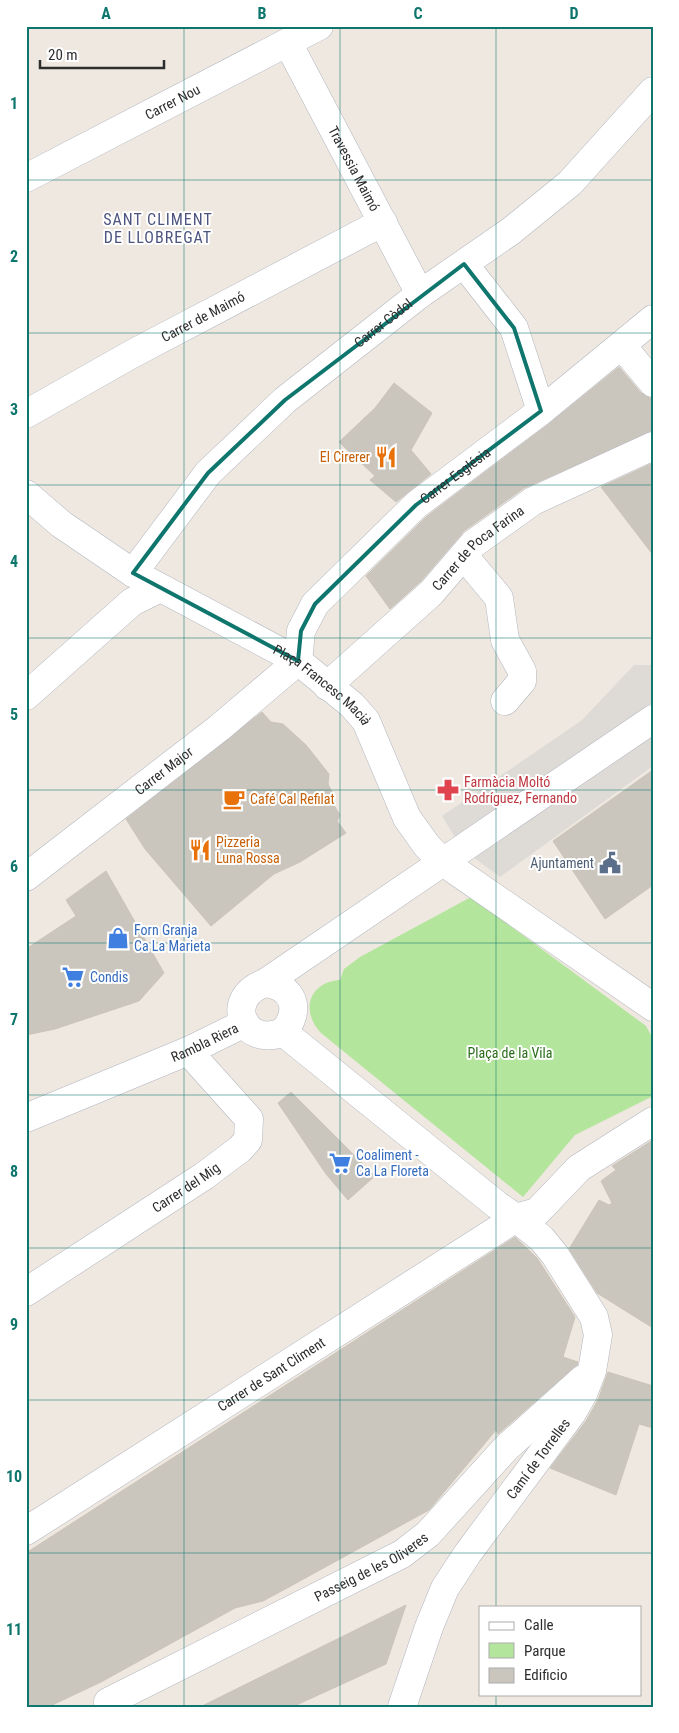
<svg xmlns="http://www.w3.org/2000/svg" width="679" height="1733" viewBox="0 0 679 1733" font-family="'Roboto Condensed',sans-serif">
<style>
.green{fill:#b4e59c}
.plaza{fill:#dedbd7}
.building{fill:#cac6be;stroke:#cac4b9}
.lines{fill:none;stroke-linecap:round;stroke-linejoin:round}
.minor-casing{stroke:#b3b6c0;stroke-width:29}
.minor{stroke:#fff;stroke-width:28}
.marked{fill:none;stroke:#0f766e;stroke-width:4;stroke-linejoin:round}
.grid{fill:none;stroke:#0f766e;stroke-width:1;stroke-opacity:0.55}
.labels{text-anchor:middle;stroke-width:4;stroke-linejoin:round;paint-order:stroke}
.street-label{font-size:14px;fill:#2d2d2d;stroke:#fff}
.food-label{font-size:14px;fill:#c56008;stroke:#fff;text-anchor:start}
.health-label{font-size:14px;fill:#be3a42;stroke:#fff;text-anchor:start}
.service-label{font-size:14px;fill:#4e5e75;stroke:#fff;text-anchor:end}
.shop-label{font-size:14px;fill:#366cbe;stroke:#fff;text-anchor:start}
.park-label{font-size:14px;fill:#2a6d1a;stroke:#fff}
.quarter-label{font-size:16px;letter-spacing:1px;fill:#4c547f;stroke:#fff}
.neatline{fill:none;stroke:#0f766e;stroke-width:2}
.grid-label{font-size:16px;text-anchor:middle;font-weight:bold;fill:#0f766e}
</style>
<rect width="100%" height="100%" fill="#eee8e0"/>
<path class="green" d="M471 897 646 1026 653 1039V1096L575 1135 523 1197 321 1033C300 1011 309 982 340 980L344 969 360 957Z"/>
<path class="plaza" d="M634 665H653V766L500 877 462 849 442 816 582 720Z"/>
<path class="building" d="M619 367 641 393 653 398V431L524 488 464 531 420 582 390 609 366 576 426 517 550 423Z
M394 383 432 413 411 450 431 474 396 502 370 480 375 476 339 442 375 408Z
M653 463V555L601 487Z
M262 712 271 722 283 724 306 745 329 774 328 784 334 796 332 802 340 815 337 821 346 833 300 862 274 874 211 926 145 849 126 819Z
M653 770V885L605 919 553 841Z
M106 871 164 973 139 1001 55 1029 26 1035V949L76 916 66 900Z
M291 1092 375 1176 348 1200 326 1174 278 1103Z
M653 1140V1328L597 1293 569 1249 599 1200 609 1205 612 1203 601 1181 616 1170 612 1166Z
M515 1237 537 1258 575 1317 563 1357 578 1362 577 1365 498 1434 496 1430 429 1510 289 1587 263 1601 235 1608 101 1682 48 1707H26V1553Z
M608 1372 653 1386V1428L639 1424 616 1495 550 1468 586 1421 598 1400Z
M406 1605 386 1664 292 1707H200Z"/>
<g class="lines">
<g class="minor-casing">
<g id="minor">
<path id="s1" d="M288 43 420 294"/>
<path id="s2" d="M26 178 319 26"/>
<path d="M464 264 514 328 541 411"/>
<path d="M622 346 653 383"/>
<path id="s3" d="M26 414 132 354 383 222"/>
<path id="s4" d="M26 494 61 524 133 573 298 661 352 705 366 721 407 818 427 846 443 862 653 1007"/>
<path d="M464 556 499 598 505 640 522 671V681L505 701"/>
<path id="s5" d="M133 573 208 473 285 400 420 294 511 231 570 183 653 91"/>
<path id="s6" d="M298 661 301 631 315 604 416 505 541 411 653 319"/>
<path id="s7" d="M327 686 431 593 473 544 533 501 653 446"/>
<path d="M26 696 132 602 160 588"/>
<path id="s8" d="M26 877 219 728 298 661"/>
<path d="M265 983C294 986 302 1011 283 1032"/>
<path id="s9" d="M26 1118 188 1051 245 1023"/>
<path id="s10" d="M26 1292 204 1176 240 1149 248 1140 249 1119 188 1051"/>
<path id="s11" d="M26 1531 516 1218 537 1212 579 1168 653 1121"/>
<path id="s12" d="M108 1702 402 1554 428 1534 506 1448 583 1379"/>
<path id="s13" d="M402 1707 429 1627 445 1588 468 1553 572 1413 583 1394 592 1371 598 1335 594 1317 555 1255 542 1239 516 1218 497 1205 283 1032C242 1049 223 997 265 983L653 719"/>
</g>
</g>
<use href="#minor" class="minor"/>
</g>
<path class="marked" d="M464 264 514 328 541 411 416 505 315 604 301 631 298 661 133 573 208 473 285 400Z"/>
<path class="grid" d="M184 26V1707M340 26V1707M496 26V1607M26 180H653M26 333H653M26 485H653M26 638H653M26 790H653M26 943H653M26 1095H653M26 1248H653M26 1400H653M26 1553H653M496 1694V1707"/>
<defs>
<g id="restaurant-bare" transform="scale(1.725)"><path d="M-5-6h1v4h1v-4h1v4h1v-4h1v5L-1.5 .5V6h-2V.5L-5-1ZM5-6V6H3V1.5H1.5Q1.5-4 5-6Z" fill="#e8710a" stroke="#fff" stroke-width="2.5" paint-order="stroke"/></g>
<g id="pharmacy-bare" transform="scale(1.725)"><path d="M-2-6h4v4h4v4h-4v4h-4v-4h-4v-4h4Z" fill="#e0444e" stroke="#fff" stroke-width="2.5" paint-order="stroke"/></g>
<g id="cafe-bare" transform="scale(1.725)"><path d="M-5.5-4.5H6V0H3Q3 3.5 0 3.5H-2.5Q-5.5 3.5-5.5 0ZM3-3.2v2h1.7v-2ZM-6 4.5H4V6H-6Z" fill="#e8710a" stroke="#fff" stroke-width="2.5" paint-order="stroke"/></g>
<g id="civic-bare" transform="scale(1.725)"><path d="M-.6-6.5H3V-4.5H.6V-3L4-1V1h2V6H-6V1h2V-1L-.6-3ZM-1.2 2.5V6h2.4V2.5Z" fill="#5c6f8a" stroke="#fff" stroke-width="2.5" paint-order="stroke"/></g>
<g id="shop-bare" transform="scale(1.725)"><path d="M-5-2.5h2.3a2.7 3.5 0 0 1 5.4 0H5L5.5 6h-11ZM-1.5-2.5h3a1.5 2.3 0 0 0-3 0Z" fill="#3f7fe0" stroke="#fff" stroke-width="2.5" paint-order="stroke"/></g>
<g id="supermarket-bare" transform="scale(1.725)"><path d="M-6-5.5h2.5l.6 2H6L4.5 2H-2.5L-4.4-4H-6ZM-1.5 3.2a1.3 1.3 0 1 0 .1 0ZM3 3.2a1.3 1.3 0 1 0 .1 0Z" fill="#3f7fe0" stroke="#fff" stroke-width="2.5" paint-order="stroke"/></g>
</defs>
<g fill-rule="evenodd">
<use href="#restaurant-bare" x="386" y="457"/>
<use href="#pharmacy-bare" x="448" y="790"/>
<use href="#cafe-bare" x="234" y="799"/>
<use href="#restaurant-bare" x="200" y="850"/>
<use href="#civic-bare" x="610" y="863"/>
<use href="#shop-bare" x="118" y="938"/>
<use href="#supermarket-bare" x="73" y="977"/>
<use href="#supermarket-bare" x="340" y="1163"/>
</g>
<g class="labels">
<g class="street-label">
<text dy="5" stroke="none"><textPath href="#s2" startOffset="165">Carrer Nou</textPath></text>
<text dy="5" stroke="none"><textPath href="#s1" startOffset="142">Travessia Maimó</textPath></text>
<text dy="5" stroke="none"><textPath href="#s3" startOffset="202">Carrer de Maimó</textPath></text>
<text dy="5" stroke="none"><textPath href="#s5" startOffset="356">Carrer Còdol</textPath></text>
<text dy="5" stroke="none"><textPath href="#s6" startOffset="251">Carrer Església</textPath></text>
<text dy="5" stroke="none"><textPath href="#s7" startOffset="205">Carrer de Poca Farina</textPath></text>
<text dy="5" stroke="none"><textPath href="#s4" startOffset="354">Plaça Francesc Macià</textPath></text>
<text dy="5" stroke="none"><textPath href="#s8" startOffset="174">Carrer Major</textPath></text>
<text dy="5" stroke="none"><textPath href="#s9" startOffset="194">Rambla Riera</textPath></text>
<text dy="5" stroke="none"><textPath href="#s10" startOffset="191">Carrer del Mig</textPath></text>
<text dy="5" stroke="none"><textPath href="#s11" startOffset="291">Carrer de Sant Climent</textPath></text>
<text dy="5" stroke="none"><textPath href="#s13" startOffset="286">Camí de Torrelles</textPath></text>
<text dy="5" stroke="none"><textPath href="#s12" startOffset="296">Passeig de les Oliveres</textPath></text>
</g>
<g class="food-label">
<text x="370" y="462" text-anchor="end">El Cirerer</text>
<text x="250" y="804">Café Cal Refilat</text>
<text x="216" y="847">Pizzeria<tspan x="216" dy="16">Luna Rossa</tspan></text>
</g>
<g class="health-label">
<text x="464" y="787">Farmàcia Moltó<tspan x="464" dy="16">Rodríguez, Fernando</tspan></text>
</g>
<g class="service-label">
<text x="594" y="868">Ajuntament</text>
</g>
<g class="shop-label">
<text x="134" y="935">Forn Granja<tspan x="134" dy="16">Ca La Marieta</tspan></text>
<text x="90" y="982">Condis</text>
<text x="356" y="1160">Coaliment -<tspan x="356" dy="16">Ca La Floreta</tspan></text>
</g>
<g class="park-label">
<text x="510" y="1058">Plaça de la Vila</text>
</g>
<g class="quarter-label">
<text x="158" y="225">SANT CLIMENT<tspan x="158" dy="18">DE LLOBREGAT</tspan></text>
</g>
</g>
<rect width="679" height="1733" fill="none" stroke="#ffffff" stroke-width="55"/>
<rect x="479" y="1606" width="162" height="90" fill="#ffffff" stroke="#ababab"/>
<rect x="489" y="1622" width="25" height="8" fill="#ffffff" stroke="#ababab"/>
<text x="524" y="1630" font-size="15" fill="#2d2d2d">Calle</text>
<rect x="489" y="1643" width="25" height="15" fill="#b4e59c" stroke="#ababab"/>
<text x="524" y="1656" font-size="15" fill="#2d2d2d">Parque</text>
<rect x="489" y="1668" width="25" height="15" fill="#cac6be" stroke="#ababab"/>
<text x="524" y="1680" font-size="15" fill="#2d2d2d">Edificio</text>
<path d="M40 60v8h124v-8" fill="none" stroke="#2d2d2d" stroke-width="2.5"/>
<text x="48" y="60" font-size="15" fill="#2d2d2d" stroke="#ffffff" stroke-width="4" paint-order="stroke">20 m</text>
<rect x="28" y="28" width="624" height="1678" class="neatline"/>
<g class="grid-label">
<text x="106" y="19">A</text>
<text x="262" y="19">B</text>
<text x="418" y="19">C</text>
<text x="574" y="19">D</text>
<text x="14" y="109">1</text>
<text x="14" y="262">2</text>
<text x="14" y="415">3</text>
<text x="14" y="567">4</text>
<text x="14" y="720">5</text>
<text x="14" y="872">6</text>
<text x="14" y="1025">7</text>
<text x="14" y="1177">8</text>
<text x="14" y="1330">9</text>
<text x="14" y="1482">10</text>
<text x="14" y="1635">11</text>
</g>
</svg>
